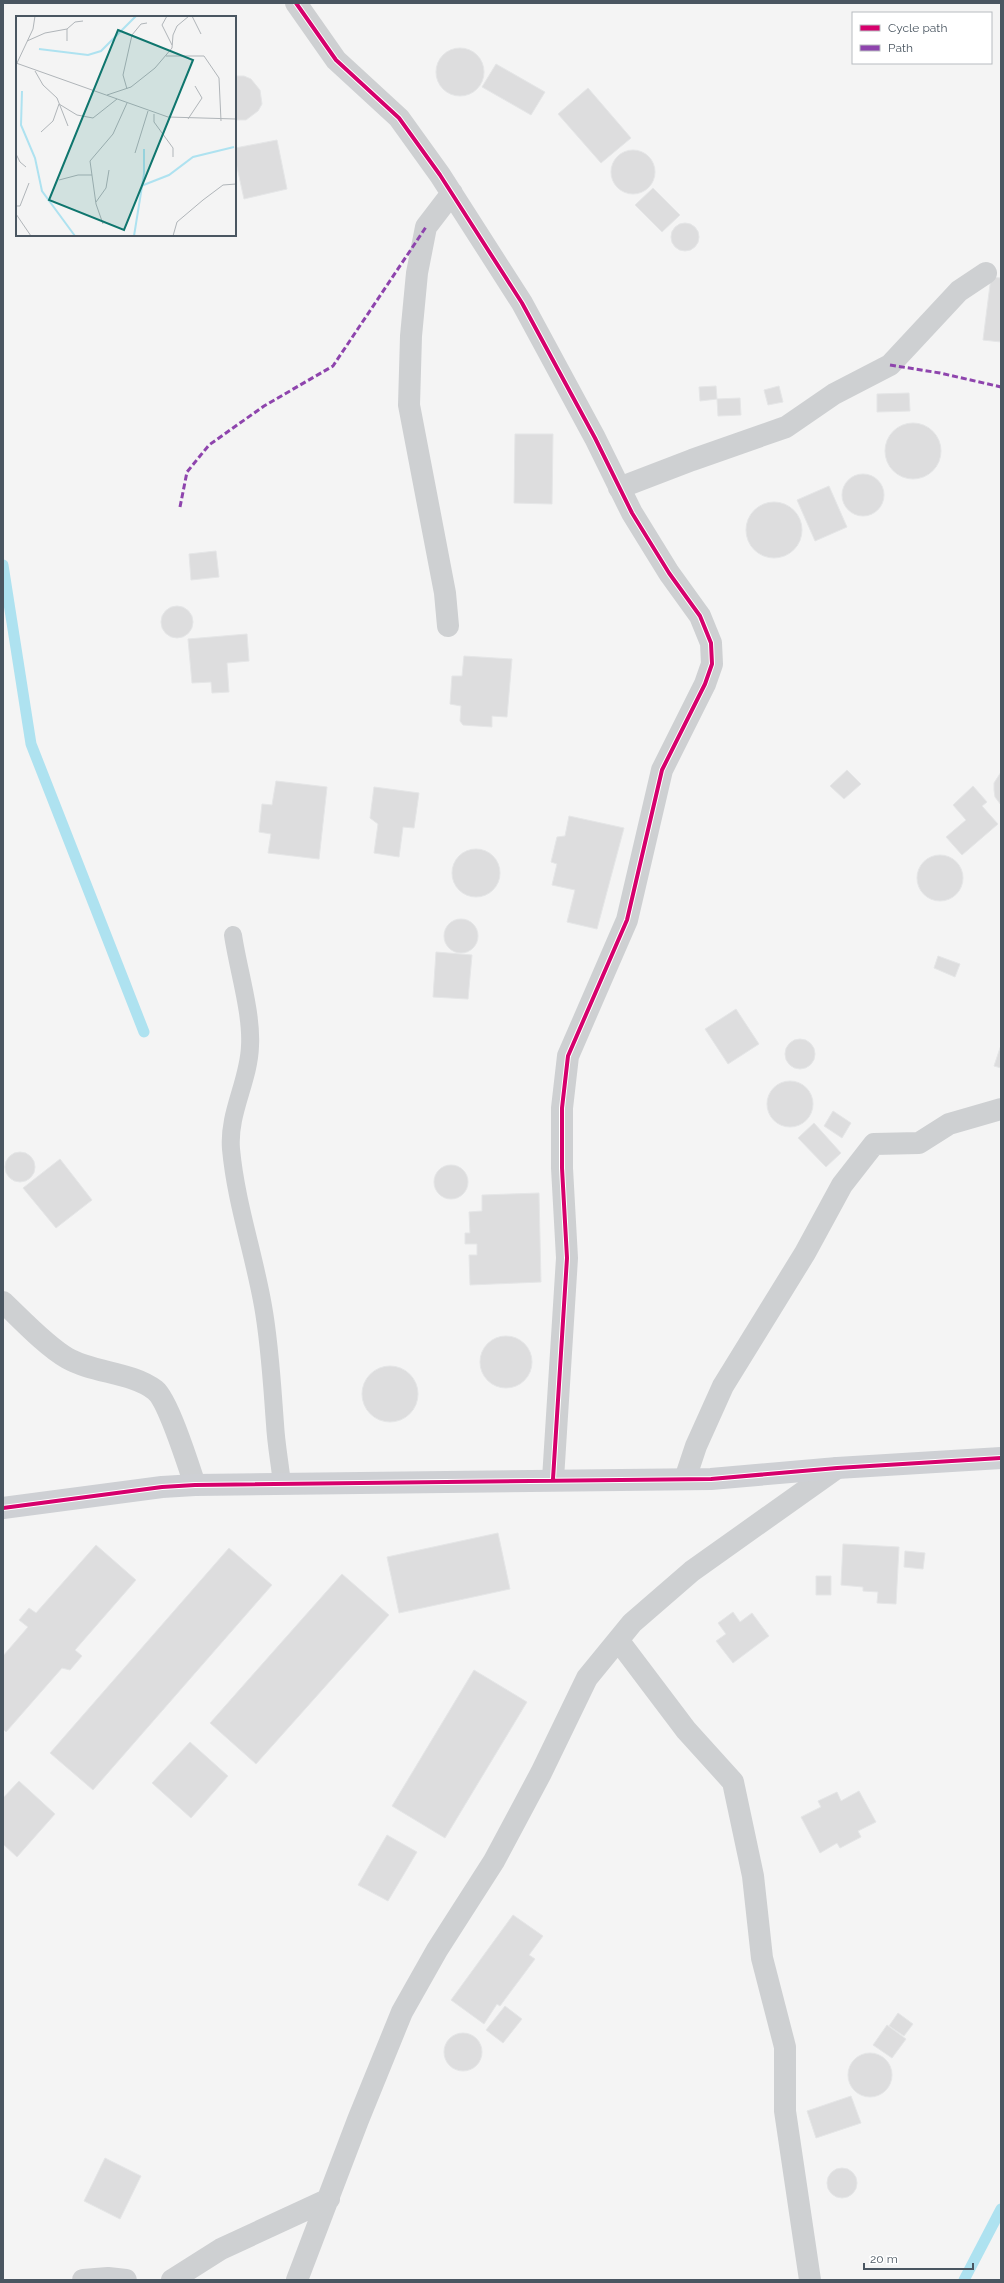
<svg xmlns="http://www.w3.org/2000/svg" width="1004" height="2283" viewBox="0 0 1004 2283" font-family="Raleway,sans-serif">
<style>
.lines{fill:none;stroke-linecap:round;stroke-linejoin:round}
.stream{stroke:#aee2f0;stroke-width:11}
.building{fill:#ddddde;stroke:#e5e6e7}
.lane{stroke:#ced0d2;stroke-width:18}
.street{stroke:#ced0d2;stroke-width:22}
.secondary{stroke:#ced0d4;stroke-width:22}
.quiet{stroke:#8e44ad;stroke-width:3;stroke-dasharray:6 3;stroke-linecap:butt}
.cycleway-casing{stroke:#fff;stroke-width:6}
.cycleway{stroke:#d6006c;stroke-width:4}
.inset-river{fill:none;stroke:#aee2f0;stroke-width:2}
.inset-road{fill:none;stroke:#b0b5b9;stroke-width:1}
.view{fill:#0f766e;fill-opacity:0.15;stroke:#0f766e;stroke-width:2}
.inset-edge{fill:none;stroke:#4a5661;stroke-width:2}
</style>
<rect width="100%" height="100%" fill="#f4f4f4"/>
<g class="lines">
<path class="stream" d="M3 565 31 744 144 1032
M964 2280 1001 2209"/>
</g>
<path class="building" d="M436 72a24 24 0 1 1 48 0a24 24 0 1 1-48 0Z
M496 64 545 92 531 115 482 87Z
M235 76H244L251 79 260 90 262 104 258 111 246 120H235Z
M588 88 631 138 601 163 558 114Z
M277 140 287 189 244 199 235 158V148Z
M611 172a22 22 0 1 1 44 0a22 22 0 1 1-44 0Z
M653 188 680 215 662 232 635 205Z
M671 237a14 14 0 1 1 28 0a14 14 0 1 1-28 0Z
M991 277 1001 278V342L983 340Z
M716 386 717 399 700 401 699 387Z
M779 386 783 402 768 405 764 390Z
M909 393 910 411 877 412V394Z
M740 398 741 415 718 416 717 399Z
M885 451a28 28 0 1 1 56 0a28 28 0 1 1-56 0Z
M515 434H553L552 504 514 503Z
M842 495a21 21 0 1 1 42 0a21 21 0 1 1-42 0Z
M829 486 847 527 815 541 797 500Z
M746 530a28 28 0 1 1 56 0a28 28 0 1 1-56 0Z
M216 551 219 577 191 580 189 554Z
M161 622a16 16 0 1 1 32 0a16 16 0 1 1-32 0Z
M247 634 249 661 227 663 229 692 212 693 211 682 192 683 188 639Z
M464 656 512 659 507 717 492 716V727L463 725 460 721 461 706 450 704 452 676H462Z
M847 770 861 784 844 799 830 786Z
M1001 772V805L995 797 994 790V783Z
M276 781 327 787 319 859 268 853 271 834 259 832 262 804 272 805Z
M973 786 987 802 982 806 998 824 962 855 946 837 966 820 953 805Z
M374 787 419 793 414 828 403 827 399 857 374 853 378 824 370 818Z
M569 816 624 828 597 929 567 922 575 890 552 885 557 864 551 862 557 837 565 836Z
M452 873a24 24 0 1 1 48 0a24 24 0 1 1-48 0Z
M917 878a23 23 0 1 1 46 0a23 23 0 1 1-46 0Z
M444 936a17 17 0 1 1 34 0a17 17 0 1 1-34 0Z
M436 952 472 955 468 999 433 997Z
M938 956 960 964 955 977 934 968Z
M736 1009 759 1044 728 1064 705 1029Z
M785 1054a15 15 0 1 1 30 0a15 15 0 1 1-30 0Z
M1001 1045V1068L994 1066Z
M767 1104a23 23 0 1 1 46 0a23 23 0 1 1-46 0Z
M833 1111 851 1123 842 1138 824 1126Z
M814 1123 841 1153 826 1167 798 1138Z
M5 1167a15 15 0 1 1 30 0a15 15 0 1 1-30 0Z
M60 1159 92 1200 56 1228 23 1188Z
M434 1182a17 17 0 1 1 34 0a17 17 0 1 1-34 0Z
M539 1193 541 1282 470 1285 469 1255H477V1244H465V1233H470L469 1212 482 1211V1195Z
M480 1362a26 26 0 1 1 52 0a26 26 0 1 1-52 0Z
M362 1394a28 28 0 1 1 56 0a28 28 0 1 1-56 0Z
M498 1533 510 1589 399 1613 387 1557Z
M843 1544 899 1547 896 1604 877 1603 878 1592 863 1591V1587L841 1585Z
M96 1545 136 1580 75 1650 82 1656 70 1670 62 1668 6 1732 3 1729V1656L28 1627 19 1620 29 1608 36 1613Z
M229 1548 272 1585 93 1790 50 1753Z
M905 1551 925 1553 923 1569 904 1567Z
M342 1574 389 1615 256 1764 210 1723Z
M816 1576H831V1595H816Z
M733 1612 740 1622 752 1613 769 1636 733 1663 716 1641 726 1634 718 1623Z
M474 1670 527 1702 445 1838 392 1806Z
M190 1742 228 1776 191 1818 152 1783Z
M19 1781 55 1814 17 1857 3 1844V1798Z
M859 1791 876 1822 858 1831 861 1837 840 1848 837 1843 820 1853 801 1817 821 1807 818 1801 837 1792 841 1801Z
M387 1835 417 1852 388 1901 358 1885Z
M513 1915 543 1936 529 1955 535 1959 500 2006 497 2004 484 2024 451 2000Z
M505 2006 522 2019 503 2043 486 2030Z
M898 2013 913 2024 904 2036 889 2026Z
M887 2025 906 2039 892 2058 873 2045Z
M444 2052a19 19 0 1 1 38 0a19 19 0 1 1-38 0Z
M848 2075a22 22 0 1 1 44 0a22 22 0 1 1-44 0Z
M851 2096 861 2123 816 2138 807 2111Z
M105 2158 141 2176 120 2219 84 2201Z
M827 2183a15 15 0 1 1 30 0a15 15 0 1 1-30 0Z"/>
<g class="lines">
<path class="lane" d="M233 935C238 969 252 1013 250 1046 249 1081 228 1113 231 1149 236 1203 254 1254 263 1306 270 1345 272 1384 275 1424 276 1444 280 1464 282 1484"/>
<path class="street" d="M296 3 336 60 399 118 440 175 522 303 595 438 632 513 669 573 700 616 711 643 712 664 705 684 662 770 627 920 568 1056 562 1108V1168L567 1258 553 1479
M619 488 692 460 786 427 834 394 890 365 959 291 986 273
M448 626 445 593 409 405 411 336 417 273 426 227 452 193
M3 1302C21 1319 46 1346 67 1358 93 1373 132 1372 155 1390 168 1400 189 1467 195 1485
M685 1479 696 1446 723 1386 805 1253 842 1185 874 1144 919 1143 949 1124 1001 1109
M618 1640 686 1730 733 1782 753 1876 762 1958 785 2047V2111L810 2280
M83 2280 108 2278 126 2280
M172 2280 221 2249 329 2199
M297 2280 358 2120 402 2012 437 1950 494 1861 541 1773 587 1678 632 1623 692 1571 837 1468"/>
<path class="secondary" d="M3 1508 162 1487 195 1485 711 1479 837 1468 1001 1458"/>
<path class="quiet" d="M890 365 940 373 1001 387
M180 507 187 472 209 445 264 406 333 366 426 227"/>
<g class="cycleway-casing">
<path id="cycleway" d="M296 3 336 60 399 118 440 175 522 303 595 438 632 513 669 573 700 616 711 643 712 664 705 684 662 770 627 920 568 1056 562 1108V1168L567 1258 553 1479
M3 1508 162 1487 195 1485 711 1479 837 1468 1001 1458"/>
</g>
<use href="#cycleway" class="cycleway"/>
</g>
<g transform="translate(16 16)">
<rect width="220" height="220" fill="#f4f4f4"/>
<path class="inset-river" d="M23 33 72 39 85 35 120 0M6 75 5 109 19 142 26 175 59 220M125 170 153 159 177 141 218 131M118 220 128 158V133"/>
<path class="inset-road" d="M151 0 146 9 156 29M176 0 185 18M51 13 59 6 67 5M11 25 29 17 51 13V25M150 40H188L203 62 205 105M0 47 152 101 220 103M1 47 17 13 19 0M19 55 27 69 41 82 52 110M111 73 107 59 116 19 125 8 131 7M91 79 115 71 139 52 156 32 157 19 161 10 173 0M138 98V106L157 132V141M172 103 186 82 179 70M25 116 37 105 43 88 61 99 77 102 101 83M119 137 132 95M0 138 4 146 10 151M43 164 62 159H76M80 186 90 172 93 154M0 190H4L13 167M0 198 15 220M87 208 80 188 74 145 97 118 111 87M157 220 161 206 187 184 207 169 220 168"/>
<path class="view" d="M102 14 177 44 108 214 33 184Z"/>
<rect width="220" height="220" class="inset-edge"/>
</g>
<rect width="1004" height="2283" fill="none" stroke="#4a5661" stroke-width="8"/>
<rect x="852" y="12" width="140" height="52" fill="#ffffff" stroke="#b7bbc0"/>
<rect x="860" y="25" width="20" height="6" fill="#d6006c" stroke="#b7bbc0"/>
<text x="888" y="32" font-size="12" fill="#4a5661">Cycle path</text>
<rect x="860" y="45" width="20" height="6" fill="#8e44ad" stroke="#b7bbc0"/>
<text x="888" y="52" font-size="12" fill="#4a5661">Path</text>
<path d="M864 2263v6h109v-6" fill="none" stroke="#4a5661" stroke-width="2"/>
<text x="870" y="2263" font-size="12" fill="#4a5661" stroke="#ffffff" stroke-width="3" paint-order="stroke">20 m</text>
</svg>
